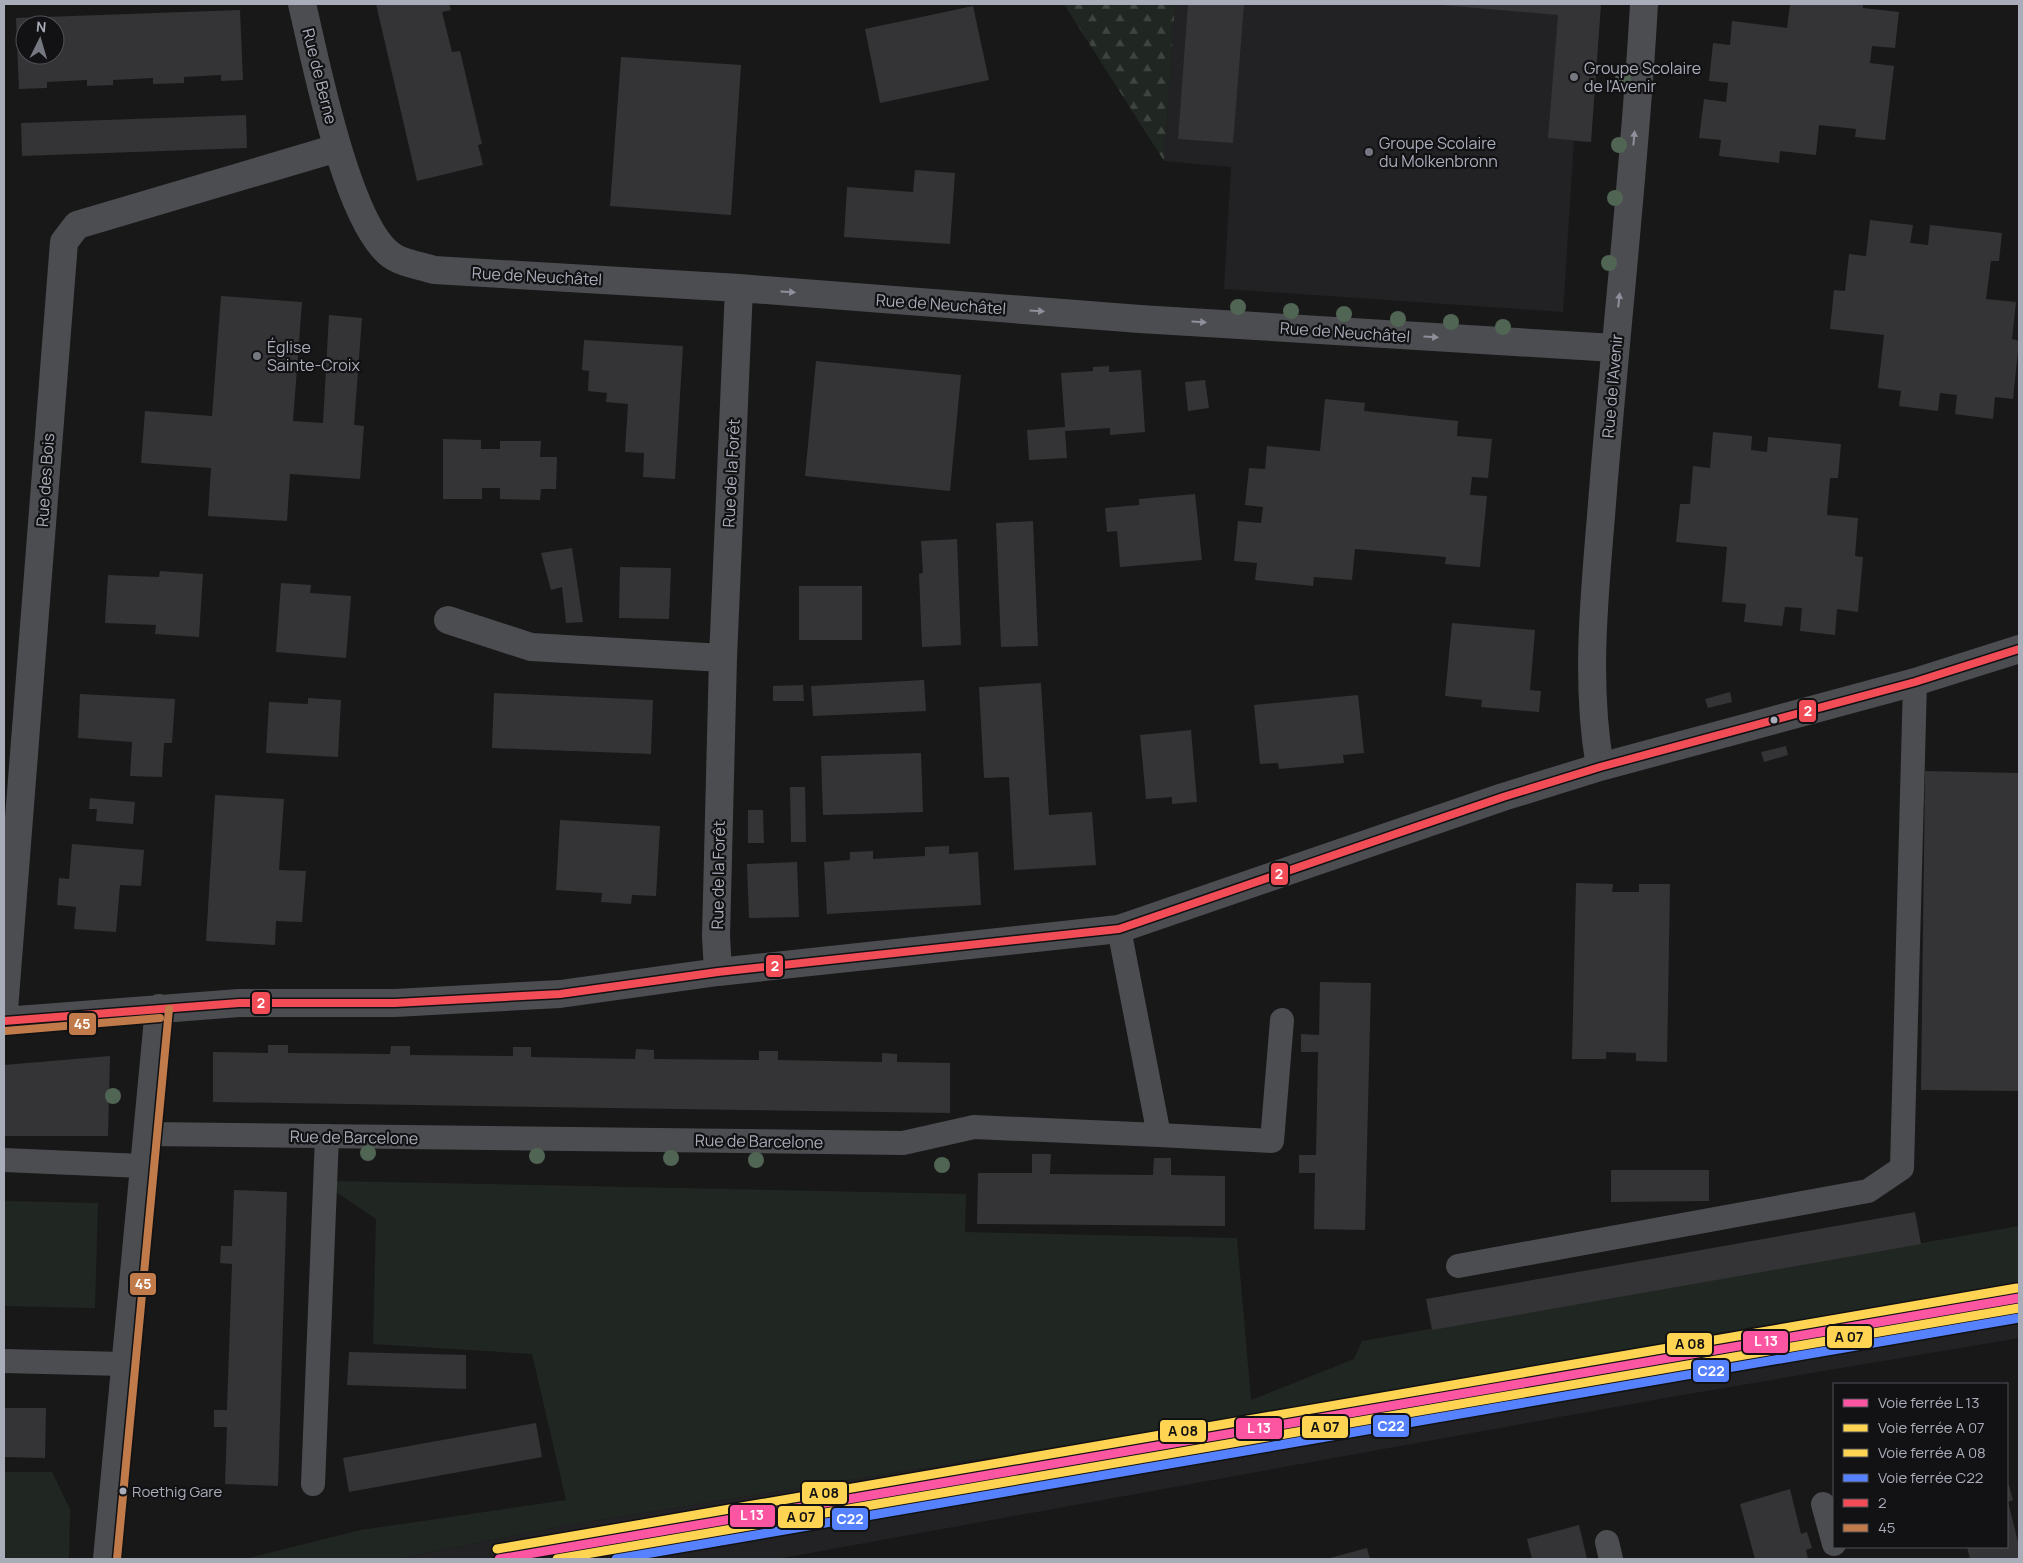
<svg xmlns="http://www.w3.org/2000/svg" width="2023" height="1563" viewBox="0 0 2023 1563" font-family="Manrope,sans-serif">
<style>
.built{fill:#222224}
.grass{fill:#202722}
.forest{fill:url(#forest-firs)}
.building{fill:#343436;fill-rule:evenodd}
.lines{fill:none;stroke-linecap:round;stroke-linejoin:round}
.service{stroke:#4c4d51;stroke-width:24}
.minor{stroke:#4c4d51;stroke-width:28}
.bus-1-casing{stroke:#121214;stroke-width:11}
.bus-2-casing{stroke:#121214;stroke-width:11}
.bus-1{stroke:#f24c56;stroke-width:8}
.bus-2{stroke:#c17b4b;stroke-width:8}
.rail-1-casing{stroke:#121214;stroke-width:12}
.rail-2-casing{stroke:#121214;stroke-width:12}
.rail-3-casing{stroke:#121214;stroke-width:12}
.rail-4-casing{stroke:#121214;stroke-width:12}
.rail-1{stroke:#fc55a2;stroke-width:9}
.rail-2{stroke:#fed452;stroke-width:9}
.rail-3{stroke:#fed452;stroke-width:9}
.rail-4{stroke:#5682ff;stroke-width:9}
.tree{fill:#516554}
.oneway{fill:#8d909a}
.poi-dot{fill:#767881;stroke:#121214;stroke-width:2}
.bus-dot{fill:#a9acb9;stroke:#121214;stroke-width:2}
.labels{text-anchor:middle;stroke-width:4.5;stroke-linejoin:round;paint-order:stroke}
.bus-label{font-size:15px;fill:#a9acb9;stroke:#121214;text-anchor:start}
.poi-label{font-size:16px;fill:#a9acb9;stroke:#121214;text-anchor:start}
.street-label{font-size:16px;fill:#a9acb9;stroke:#121214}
.line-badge{stroke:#121214;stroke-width:2}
.badge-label{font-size:14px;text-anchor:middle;font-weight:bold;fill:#fff}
.pale-badge-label{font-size:14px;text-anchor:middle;font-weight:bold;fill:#111}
</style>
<defs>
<pattern id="forest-firs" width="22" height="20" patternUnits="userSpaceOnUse" patternTransform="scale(1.25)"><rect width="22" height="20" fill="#202722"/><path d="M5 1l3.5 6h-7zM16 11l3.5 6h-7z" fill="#3e4440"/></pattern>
</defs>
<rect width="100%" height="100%" fill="#181818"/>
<path class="built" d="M1175 4H1601L1591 142 1574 141 1563 312 1224 289 1231 167 1164 161Z
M2019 1287V1338L1665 1398 777 1559H396L568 1525 1379 1395Z"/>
<path class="grass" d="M334 1181 966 1194 965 1232 1237 1238 1251 1400 1354 1359 1362 1341 2019 1226V1287L1379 1395 568 1525 396 1559H245L361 1530 566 1500 532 1354 373 1344 376 1219 333 1190Z
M4 1201 98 1203 95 1308 4 1306Z
M4 1472H52L70 1509 69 1559H4Z"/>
<path class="forest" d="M1064 4H1175L1164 161Z"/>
<path class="building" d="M376 4H449L451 10 442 12 452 52 460 51 482 144 478 145 483 165 417 181Z
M1188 4H1244L1233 143 1178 139Z
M1429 4H1601L1591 142 1548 138 1558 15Z
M1790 4H1863V8L1899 12 1895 48 1872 46 1870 63 1894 66 1885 140 1855 137 1856 129 1819 125 1816 155 1780 151 1779 163 1719 156 1721 140 1699 138 1704 99 1726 102 1728 83 1709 81 1713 43 1730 45 1732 21 1787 28Z
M973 6 989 80 880 103 865 29Z
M240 10 243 80 221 81V75L184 77V83L153 84V78L113 80V85L87 86V80L47 82V88L19 89 16 18ZM25 25H55V55H25Z
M621 57 741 65 731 215 610 206Z
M246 115 247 148 22 156 21 123Z
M915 170 955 173 950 244 844 237 847 187 913 192Z
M1870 220 1913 225 1910 243 1928 245 1930 225 2002 233 1999 261H1991L1986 299 2016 302 2012 339 2019 341 2013 399 1995 397 1993 419 1955 414 1957 395 1940 393 1938 411 1899 406 1901 391 1878 388 1884 335 1830 329 1834 290 1845 291 1849 254 1866 256Z
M221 296 302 302 293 421 323 423 329 315 362 318 354 425 364 426 360 479 290 474 287 521 208 516 211 468 141 463 145 411 212 416Z
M584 340 683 346 675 479 643 477 644 453 625 452 628 404 606 402 607 393 588 391 589 371 582 370Z
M816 361 961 375 950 491 805 476Z
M1109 366V372L1141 370 1145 432 1110 435V428L1065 431 1067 458 1029 460 1027 430 1065 427 1061 373 1093 371V367Z
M1205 380 1209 408 1188 411 1185 382Z
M1325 399 1365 403 1364 411 1458 421 1457 436 1492 439 1488 478 1472 477 1470 495 1487 496 1480 567 1445 564 1446 557 1355 549 1352 580 1314 577 1313 586 1255 580 1257 563 1234 561 1238 521 1261 523 1263 507 1245 505 1249 468 1265 469 1267 446 1320 451Z
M1713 432 1752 436 1751 450 1767 452 1768 437 1841 444 1838 478H1830L1827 515 1858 518 1855 556 1863 557 1858 612 1837 609 1835 635 1800 631 1802 608 1785 607 1782 626 1744 622 1746 604 1722 602 1727 547 1676 542 1680 504H1690L1693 466 1710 468Z
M443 439 481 440V449H500V441H541L540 457H557L556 489H541L540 500 500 499V488H482V499H443Z
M1195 494 1202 560 1120 567 1117 531 1107 532 1105 508 1139 505V499Z
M1033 521 1038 646 1001 647 996 523Z
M957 539 961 645 922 647 919 574 923 573 921 541Z
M572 548 583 622 566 623 562 587 551 590 541 553Z
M620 567 671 568 669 619 619 618Z
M160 571 203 574 199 637 155 634 156 625 105 623 108 575 159 577Z
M281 583 311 585 310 593 351 596 346 658 276 652Z
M799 586H862V640H799Z
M1452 623 1535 630 1530 690 1541 691 1539 712 1481 707 1482 700 1445 696Z
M924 680 926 711 813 716 811 686Z
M1041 683 1049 815 1092 812 1096 865 1014 870 1009 777 984 778 979 687Z
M803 685 804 701H773V686Z
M1730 692 1732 702 1708 708 1705 699Z
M494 693 653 700 651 754 492 748Z
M80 694 175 699 172 743H164L162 777 130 776 132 742 78 738Z
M1358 695 1364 753 1343 755 1344 763 1279 769 1278 763 1260 764 1254 705Z
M308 698 341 700 338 757 266 753 269 702 308 704Z
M1191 730 1197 802 1172 804V797L1146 799 1140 735Z
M1786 746 1788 755 1764 762 1761 752Z
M921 753 923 812 823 815 821 756Z
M1925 771 2019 773V1091L1921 1090Z
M790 787H805L806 842H791Z
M215 795 284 799 279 870 306 871 302 922 276 921 275 945 206 941Z
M90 798 135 802 133 824 96 821 97 809H89Z
M748 810H763L764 843H748Z
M560 820 660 826 656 896 632 895 631 904 601 902 602 893 556 890Z
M72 844 144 850 141 886 120 885 116 932 74 929 76 907 57 905 59 878 69 879Z
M949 846V854L978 852 981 905 827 914 824 862 850 860V852L873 851V859L925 856V847Z
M797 862 799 917 749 918 747 864Z
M1576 883 1613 884 1612 892H1639V884H1670L1667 1062 1636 1061V1053L1606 1052V1059H1572Z
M1320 982 1371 983 1365 1230 1314 1229 1315 1173H1299V1155H1316L1318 1052H1301V1034L1319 1035Z
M268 1045H288V1053L390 1054 391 1046H410V1055L513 1056V1047H531V1057L635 1059 636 1049 654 1050V1059L759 1060V1051H778V1060L882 1062V1053L897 1054V1062L950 1063V1113L213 1102V1052L268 1053Z
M110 1056 108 1136H4V1065Z
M1032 1154H1051L1050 1174 1153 1175 1154 1158H1171V1175L1225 1176V1226L977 1224 978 1173H1032Z
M1611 1170H1709V1201L1611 1202Z
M234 1190 287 1192 278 1486 225 1484 227 1427H214V1410H227L232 1264 220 1263 221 1246H232Z
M1915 1212 1921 1244 1432 1330 1426 1299Z
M349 1352 466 1355V1389L347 1385Z
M4 1408H46L45 1458 4 1457Z
M536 1423 542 1457 349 1492 343 1458Z
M2007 1485H2009L2013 1500 2008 1502 2019 1546V1559H1970L1967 1547H2007Z
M1790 1489 1801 1534 1807 1532 1812 1548 1806 1550 1808 1559H1755L1740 1504Z
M1579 1525 1587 1559H1532L1527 1539Z
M1367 1548 1370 1559H1326Z"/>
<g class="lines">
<path class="service" d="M146 1134 903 1143 974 1127 1159 1135 1119 929
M1159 1135 1272 1141 1282 1020
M4 1160 142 1166
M1458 1266 1868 1191 1902 1168 1915 682
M4 1361 124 1364
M313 1484 327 1136
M1823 1504 1834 1544
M1607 1542 1611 1559"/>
<path class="minor" d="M302 4C315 58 348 230 394 257 405 264 422 266 434 270L739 288 1140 319 1614 348
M448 620 531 647 723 658
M1600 767C1584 676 1596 583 1603 491 1616 329 1635 166 1644 4
M718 972 716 936 723 658 739 288
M4 1010 64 242 77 225 337 148
M4 1021 239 1003H395L560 994 718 972 1119 929 1503 797 1600 767 1915 682 2019 649
M107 1559 159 1008"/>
<g class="bus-1-casing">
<path id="bus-1" d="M4 1021 239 1003H395L560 994 718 972 1119 929 1503 797 1600 767 1915 682 2019 649"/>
</g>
<g class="bus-2-casing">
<path id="bus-2" d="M5 1031 160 1018
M117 1559 169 1009"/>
</g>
<use href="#bus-1" class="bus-1"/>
<use href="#bus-2" class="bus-2"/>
<g class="rail-1-casing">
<path id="rail-1" d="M499 1559 2019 1298"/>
</g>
<g class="rail-2-casing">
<path id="rail-2" d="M557 1559 2019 1308"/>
</g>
<g class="rail-3-casing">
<path id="rail-3" d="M497 1549 2017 1288"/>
</g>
<g class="rail-4-casing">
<path id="rail-4" d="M616 1559 2019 1318"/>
</g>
<use href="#rail-1" class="rail-1"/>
<use href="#rail-2" class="rail-2"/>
<use href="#rail-3" class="rail-3"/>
<use href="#rail-4" class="rail-4"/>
</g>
<g class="tree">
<circle cx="1623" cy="79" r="8"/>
<circle cx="1619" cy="145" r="8"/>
<circle cx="1615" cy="198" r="8"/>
<circle cx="1609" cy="263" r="8"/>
<circle cx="1238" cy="307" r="8"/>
<circle cx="1291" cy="311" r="8"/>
<circle cx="1344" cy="314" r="8"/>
<circle cx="1398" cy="319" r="8"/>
<circle cx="1451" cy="322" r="8"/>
<circle cx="1503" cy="327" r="8"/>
<circle cx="113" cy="1096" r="8"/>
<circle cx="368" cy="1153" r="8"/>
<circle cx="537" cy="1156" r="8"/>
<circle cx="671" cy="1158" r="8"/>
<circle cx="756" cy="1160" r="8"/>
<circle cx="942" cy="1165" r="8"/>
</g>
<defs><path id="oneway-solid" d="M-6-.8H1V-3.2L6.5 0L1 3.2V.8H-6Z" transform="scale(1.25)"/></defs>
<g class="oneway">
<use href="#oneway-solid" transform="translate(1634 138) rotate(-85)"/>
<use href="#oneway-solid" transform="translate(788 292) rotate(4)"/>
<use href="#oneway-solid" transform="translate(1619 300) rotate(-84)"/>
<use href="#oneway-solid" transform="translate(1037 311) rotate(4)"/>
<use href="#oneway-solid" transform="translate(1199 322) rotate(4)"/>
<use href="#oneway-solid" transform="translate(1431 337) rotate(4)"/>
</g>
<g class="poi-dot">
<circle cx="1574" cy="77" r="5"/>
<circle cx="1369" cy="152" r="5"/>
<circle cx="257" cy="356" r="5"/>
</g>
<g class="bus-dot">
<circle cx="1774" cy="720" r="4.5"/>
<circle cx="123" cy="1491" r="4.5"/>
</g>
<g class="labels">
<g class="bus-label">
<text x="132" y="1497">Roethig Gare</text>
</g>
<g class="poi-label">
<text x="1584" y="74">Groupe Scolaire<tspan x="1584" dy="18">de l'Avenir</tspan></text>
<text x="1379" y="149">Groupe Scolaire<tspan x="1379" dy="18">du Molkenbronn</tspan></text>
<text x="267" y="353">Église<tspan x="267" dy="18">Sainte-Croix</tspan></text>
</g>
<g class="street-label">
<text transform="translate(320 76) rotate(76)" y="6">Rue de Berne</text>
<text transform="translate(537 276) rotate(3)" y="6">Rue de Neuchâtel</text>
<text transform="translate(941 304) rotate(4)" y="6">Rue de Neuchâtel</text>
<text transform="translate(1345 332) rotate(4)" y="6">Rue de Neuchâtel</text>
<text transform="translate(1612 386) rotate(-85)" y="6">Rue de l'Avenir</text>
<text transform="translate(731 473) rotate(-87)" y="6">Rue de la Forêt</text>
<text transform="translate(45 480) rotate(-86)" y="6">Rue des Bois</text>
<text transform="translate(718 875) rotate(-89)" y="6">Rue de la Forêt</text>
<text transform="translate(354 1137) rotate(1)" y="6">Rue de Barcelone</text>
<text transform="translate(759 1141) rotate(1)" y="6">Rue de Barcelone</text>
</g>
</g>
<g class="line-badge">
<rect x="1798" y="699" width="19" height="24" rx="5" fill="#f24c56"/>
<rect x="1270" y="862" width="19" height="24" rx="5" fill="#f24c56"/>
<rect x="765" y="954" width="19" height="24" rx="5" fill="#f24c56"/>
<rect x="251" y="991" width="20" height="24" rx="5" fill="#f24c56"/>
<rect x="68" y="1012" width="29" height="24" rx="5" fill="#c17b4b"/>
<rect x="129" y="1272" width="28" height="24" rx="5" fill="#c17b4b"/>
<rect x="1826" y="1325" width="47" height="24" rx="5" fill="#fed452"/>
<rect x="1742" y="1330" width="47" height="24" rx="5" fill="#fc55a2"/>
<rect x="1666" y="1332" width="47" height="24" rx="5" fill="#fed452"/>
<rect x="1692" y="1359" width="38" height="24" rx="5" fill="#5682ff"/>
<rect x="1372" y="1414" width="38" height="24" rx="5" fill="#5682ff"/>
<rect x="1301" y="1415" width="48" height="24" rx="5" fill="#fed452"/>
<rect x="1235" y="1417" width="48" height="23" rx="5" fill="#fc55a2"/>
<rect x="1159" y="1419" width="48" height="24" rx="5" fill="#fed452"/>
<rect x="801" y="1481" width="47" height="24" rx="5" fill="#fed452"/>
<rect x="729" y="1504" width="47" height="24" rx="5" fill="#fc55a2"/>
<rect x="777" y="1505" width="47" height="24" rx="5" fill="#fed452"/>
<rect x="831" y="1507" width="38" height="24" rx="5" fill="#5682ff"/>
</g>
<g class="badge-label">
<text x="1808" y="716">2</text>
<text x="1279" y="879">2</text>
<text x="775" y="971">2</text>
<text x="261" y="1008">2</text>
<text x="82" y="1029">45</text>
<text x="143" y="1289">45</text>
<text x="1766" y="1346">L 13</text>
<text x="1711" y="1376">C22</text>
<text x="1391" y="1431">C22</text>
<text x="1259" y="1433">L 13</text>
<text x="752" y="1520">L 13</text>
<text x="850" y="1524">C22</text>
</g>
<g class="pale-badge-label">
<text x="1849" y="1342">A 07</text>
<text x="1690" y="1349">A 08</text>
<text x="1325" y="1432">A 07</text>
<text x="1183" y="1436">A 08</text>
<text x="824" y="1498">A 08</text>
<text x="801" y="1522">A 07</text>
</g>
<rect width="2023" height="1563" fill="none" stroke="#a9acb9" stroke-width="10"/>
<rect x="1833" y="1383" width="175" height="165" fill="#121214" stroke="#4e5056"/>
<rect x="1843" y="1399" width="25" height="8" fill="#fc55a2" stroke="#4e5056"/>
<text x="1878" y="1408" font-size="15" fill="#a9acb9">Voie ferrée L 13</text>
<rect x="1843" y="1424" width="25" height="8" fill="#fed452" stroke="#4e5056"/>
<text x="1878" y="1433" font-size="15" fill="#a9acb9">Voie ferrée A 07</text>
<rect x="1843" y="1449" width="25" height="8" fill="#fed452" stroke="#4e5056"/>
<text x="1878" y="1458" font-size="15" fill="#a9acb9">Voie ferrée A 08</text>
<rect x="1843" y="1474" width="25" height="8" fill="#5682ff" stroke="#4e5056"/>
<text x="1878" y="1483" font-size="15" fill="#a9acb9">Voie ferrée C22</text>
<rect x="1843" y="1499" width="25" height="8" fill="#f24c56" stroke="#4e5056"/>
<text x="1878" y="1508" font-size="15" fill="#a9acb9">2</text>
<rect x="1843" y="1524" width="25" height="8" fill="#c17b4b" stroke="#4e5056"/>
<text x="1878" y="1533" font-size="15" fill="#a9acb9">45</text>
<g transform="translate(40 40) rotate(5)"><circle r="24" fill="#121214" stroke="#4e5056"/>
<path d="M0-4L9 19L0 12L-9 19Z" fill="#767881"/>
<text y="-8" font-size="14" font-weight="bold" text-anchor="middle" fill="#a9acb9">N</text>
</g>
</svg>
